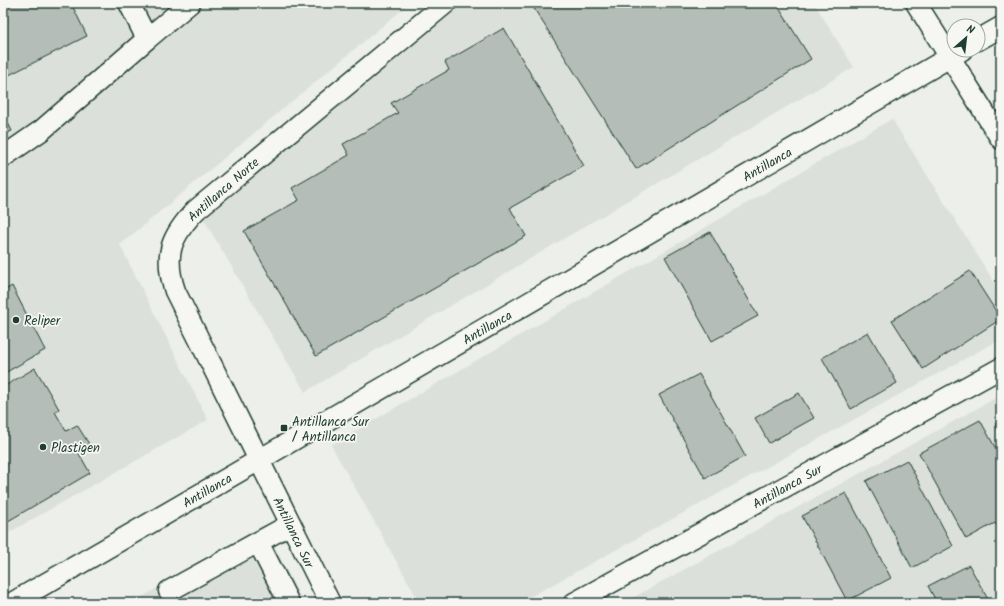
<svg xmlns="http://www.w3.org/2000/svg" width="1004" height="606" viewBox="0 0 1004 606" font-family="Kalam,sans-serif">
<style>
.built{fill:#dce0db}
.building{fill:#b4bdb8;stroke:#1f3d34}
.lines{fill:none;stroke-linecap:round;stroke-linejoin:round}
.minor-casing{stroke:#1f3d34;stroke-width:23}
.minor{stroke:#f6f6f2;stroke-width:20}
.poi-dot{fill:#1f3d34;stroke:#f6f6f2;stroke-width:1.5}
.labels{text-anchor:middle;stroke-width:3.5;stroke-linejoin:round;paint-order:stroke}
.street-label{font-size:13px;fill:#1f3d34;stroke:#f6f6f2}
.poi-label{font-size:13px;fill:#1f3d34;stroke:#f6f6f2;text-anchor:start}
</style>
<rect width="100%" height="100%" fill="#edefea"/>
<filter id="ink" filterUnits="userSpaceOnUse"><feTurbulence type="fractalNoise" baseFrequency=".025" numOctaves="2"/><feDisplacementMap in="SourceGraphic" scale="8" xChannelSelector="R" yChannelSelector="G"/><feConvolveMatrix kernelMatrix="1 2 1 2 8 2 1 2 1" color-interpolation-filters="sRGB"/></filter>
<g filter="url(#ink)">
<path class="built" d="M3 3H410L120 245 208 420 3 536Z
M463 3H814L854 67 305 392 203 218Z
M892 119 1001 293V339L519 603H420L331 445Z
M1001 395V603H623L844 482Z
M264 525 303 603H132Z"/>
<path class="building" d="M3 3H71L87 36 3 78Z
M537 3H776L811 59 636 169 533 7Z
M504 28 584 166 510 208 526 236 316 356 244 231 299 200 292 188 349 155 343 144 398 113 391 103 449 70 445 62Z
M3 113 12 131 3 135Z
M710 232 758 316 712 341 665 257Z
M970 271 1001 319 923 369 892 320Z
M12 286 45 350 3 374V291Z
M868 332 897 383 851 409 822 358Z
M35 368 59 409 55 412 66 431 77 425 89 444 77 450 90 473 3 524V387Z
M699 374 745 456 705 478 659 395Z
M799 393 814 418 769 443 755 418Z
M980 420 1001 458V531L995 523 966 539 919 453Z
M1001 421V435L995 424Z
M907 460 953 546 912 568 866 481Z
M846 493 891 578 847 601 802 516Z
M969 565 990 603H937L928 586Z"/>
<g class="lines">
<g class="minor-casing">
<path id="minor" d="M916 3 1001 139
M147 39 190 3
M978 40 1001 27
M3 157 42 130 147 39 129 3
M258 542 289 603
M169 591 291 524
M12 603 259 460 962 50
M330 603 175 291C163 255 171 236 196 210L446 3
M574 603 1001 368"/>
</g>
<use href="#minor" class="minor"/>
</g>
</g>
<g class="poi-dot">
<circle cx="16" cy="320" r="4"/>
<rect x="280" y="424" width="8" height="8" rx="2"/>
<circle cx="43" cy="447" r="4"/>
</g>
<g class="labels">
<g class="street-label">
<text transform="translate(767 164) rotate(-30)" y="5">Antillanca</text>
<text transform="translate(223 189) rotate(-41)" y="5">Antillanca Norte</text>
<text transform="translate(487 327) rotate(-30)" y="5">Antillanca</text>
<text transform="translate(787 486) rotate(-29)" y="5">Antillanca Sur</text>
<text transform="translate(207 490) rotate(-30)" y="5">Antillanca</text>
<text transform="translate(294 532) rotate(64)" y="5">Antillanca Sur</text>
</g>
<g class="poi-label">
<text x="24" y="325">Reliper</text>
<text x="292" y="426">Antillanca Sur<tspan x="292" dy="15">/ Antillanca</tspan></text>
<text x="51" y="452">Plastigen</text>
</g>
</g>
<rect width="1004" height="606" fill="none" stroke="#f6f6f2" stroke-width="16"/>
<rect x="8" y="8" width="988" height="590" fill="none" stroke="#1f3d34" stroke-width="1.5" filter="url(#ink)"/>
<g transform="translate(966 38) rotate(28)"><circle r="19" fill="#f6f6f2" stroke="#a0aca6"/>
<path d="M0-3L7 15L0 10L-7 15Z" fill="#1f3d34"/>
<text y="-6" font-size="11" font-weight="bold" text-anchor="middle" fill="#1f3d34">N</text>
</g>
</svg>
